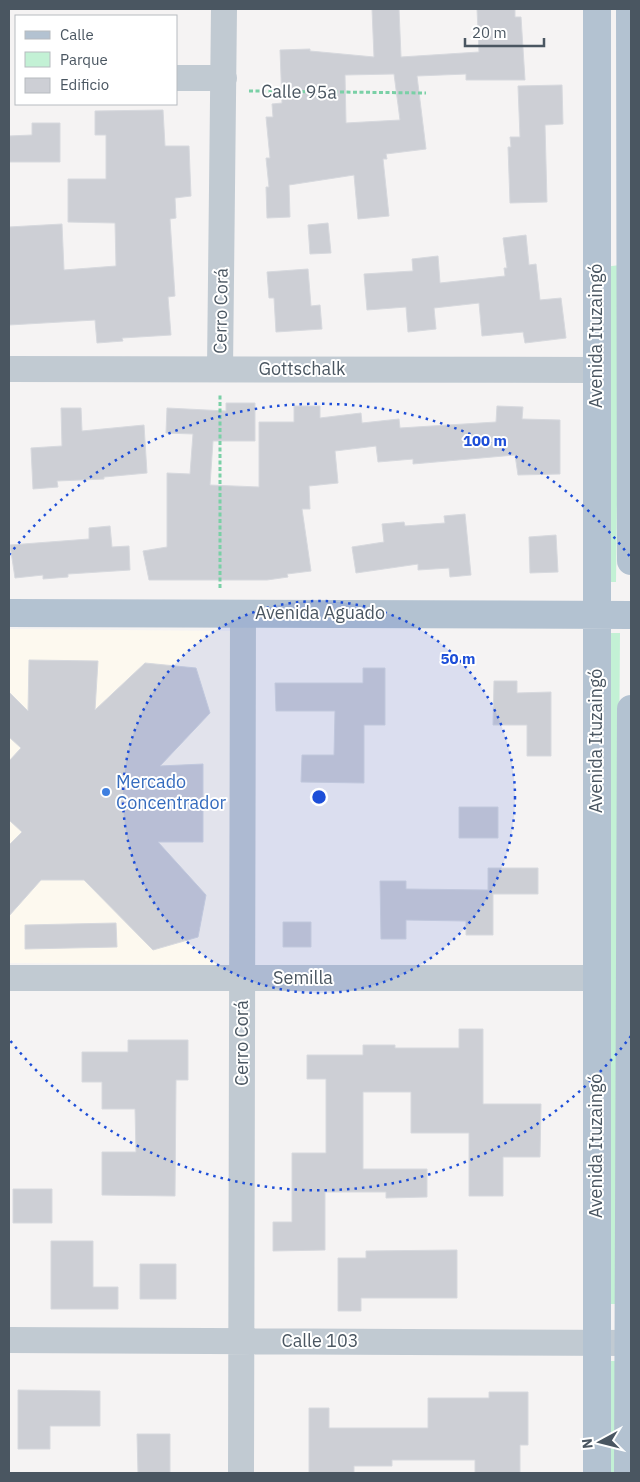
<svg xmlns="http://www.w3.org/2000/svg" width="640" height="1482" viewBox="0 0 640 1482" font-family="'IBM Plex Sans',sans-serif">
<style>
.commercial{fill:#fdf9ef}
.green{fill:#c3f1d5}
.building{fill:#cdcfd5;stroke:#d7d9de;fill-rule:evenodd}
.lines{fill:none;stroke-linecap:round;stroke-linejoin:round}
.path{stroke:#7ad0a6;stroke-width:3;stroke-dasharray:4 2.5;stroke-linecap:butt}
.minor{stroke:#c1cad2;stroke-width:26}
.major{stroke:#b3c2d1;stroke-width:28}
.ring{fill:none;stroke:#1d4ed8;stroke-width:2.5;stroke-dasharray:2.5 5}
.shop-dot{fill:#3f7fe0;stroke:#fff;stroke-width:2}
.labels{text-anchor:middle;stroke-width:4;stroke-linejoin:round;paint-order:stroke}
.street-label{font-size:18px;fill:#4a5661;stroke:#fff}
.shop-label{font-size:18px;fill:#366cbe;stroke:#fff;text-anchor:start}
.centre{fill:#1d4ed8;stroke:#fff;stroke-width:2.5}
.ring-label{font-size:15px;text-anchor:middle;font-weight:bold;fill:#1d4ed8;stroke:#fff;stroke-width:4;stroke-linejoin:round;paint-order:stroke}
</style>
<rect width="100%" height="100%" fill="#f5f3f3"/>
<path class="commercial" d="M9 629 231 631 229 965 9 963Z"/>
<path class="green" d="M620 265 616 582H603L604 267Z
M607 633H620L615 1304H603Z
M605 1361H618L617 1473H604Z"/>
<path class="building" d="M372 9H399L401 57 479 52 477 9H515V17H521L525 80H466V74L417 76 426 149 386 154 387 159H383L389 216 358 219 354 175 289 185 290 217 267 218 266 187H269L266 158H270L266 117H273L272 104 282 103 280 50 310 49V51L374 57ZM394 74 400 120 346 123 345 75Z
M562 85 563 124 545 125 547 202 510 203 508 147H511L510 137H520L518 86Z
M163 110 165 146H189L191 196 175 198 176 218 170 219 175 296 168 297 171 335 122 338 123 341 97 343 95 320 9 325V227L62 224 64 270 116 266 115 223 68 222V179H106V135H95V111Z
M32 123H60V162H9V136L32 135Z
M328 223 331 253 310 254 308 225Z
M526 235 529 265 536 264 540 300 561 298 566 338 525 343 523 332 482 336 479 303 434 308 436 329 408 332 406 307 367 310 364 274 413 271 412 259 438 256 440 283 505 276 504 268H507L503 238Z
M308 269 311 306 320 305 322 329 276 332 274 298H269L267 272Z
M226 403H255V441H213L210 485 259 487V422H294V406H320V418L361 413 362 423 399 419 400 428 496 422 497 406 523 407 522 419 560 420V474L518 475 515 455 413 464V459L378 462 376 446 335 451 338 483 309 486 310 509H302L311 571 287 574 288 577 267 580H149L143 551 167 547V473L190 474 193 434 166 433 167 408 226 411Z
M61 408H81L82 431 144 425 147 473 104 477V479L57 481 58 487 33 489 31 448 62 446Z
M465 514 471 575 450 577 449 568 418 570V564L356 573 352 547 384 542 382 524 404 522 405 526 445 523 444 516Z
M110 526 112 547 129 546 130 570 68 574V577L43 579V575L15 578 10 545 89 539V528Z
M556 535 558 572 530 573 529 537Z
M29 660 98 661 95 710 145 663 196 668 210 713 160 766 203 764V842H158L206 895 198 937 153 950 84 880H41L9 916V845L22 832 9 820V761L21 748 9 737V692L28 711Z
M363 668H385V725H364V783L301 782 302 755H334L335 711H276L275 683H363Z
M494 681H517V693L551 692V756H527V725H493Z
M459 807H498V838H459Z
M488 868H538V894H493V935H466V921L406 920V939H381L380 881H406V889L488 890Z
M283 922H311V947H283Z
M116 923 117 947 25 949V925Z
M459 1029H483V1104H541L540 1157H503V1196H469V1133H411V1092H363V1169H427V1197L386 1198V1192H325V1250L273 1251V1222H292V1153H326V1079H307V1055H363V1045H395V1048H459Z
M128 1040H188V1080H176L175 1196 102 1195V1152H136L135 1109H102V1082H82V1052H128Z
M13 1189H52V1223H13Z
M51 1241H93V1287H118V1309H51Z
M457 1250V1298H361V1311H338V1258H366V1251Z
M140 1264H176V1299H140Z
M18 1390 100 1391V1426H50V1449H18Z
M489 1392H528V1445H520V1473H475V1460H392V1466H354V1473H309V1408H329V1428H428V1398H489Z
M137 1434H170V1473H138Z"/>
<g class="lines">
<path class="path" d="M249 91 426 93
M220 588V394"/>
<path class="minor" d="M176 78H224
M9 369 596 370
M220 369 224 9
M9 978H596
M9 1340 631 1343
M241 1473 243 613"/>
<path class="major" d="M630 9 631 561
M9 613 631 615
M597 1473V9
M628 1473 631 709"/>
</g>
<circle cx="319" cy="797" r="196" fill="#1d4ed8" fill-opacity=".12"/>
<g class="ring">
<circle cx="319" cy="797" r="196"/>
<path d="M631 1036A393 393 0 0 1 9 1039M9 555A393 393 0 0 1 631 558"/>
</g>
<circle class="shop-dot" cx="106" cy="792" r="5"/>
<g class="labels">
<g class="street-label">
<text transform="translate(299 92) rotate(1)" y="6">Calle 95a</text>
<text transform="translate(221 311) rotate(-89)" y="6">Cerro Corá</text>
<text transform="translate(596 336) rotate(-90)" y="6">Avenida Ituzaingó</text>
<text x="302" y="375">Gottschalk</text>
<text x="320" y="619">Avenida Aguado</text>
<text transform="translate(596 741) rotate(-90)" y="6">Avenida Ituzaingó</text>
<text x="303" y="984">Semilla</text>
<text transform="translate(242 1043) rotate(-90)" y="6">Cerro Corá</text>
<text transform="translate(596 1146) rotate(-90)" y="6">Avenida Ituzaingó</text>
<text x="320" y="1347">Calle 103</text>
</g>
<g class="shop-label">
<text x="116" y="788">Mercado<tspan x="116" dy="21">Concentrador</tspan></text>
</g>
</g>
<circle cx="319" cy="797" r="8" class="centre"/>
<g class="ring-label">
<text x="485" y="446">100 m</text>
<text x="458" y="664">50 m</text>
</g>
<rect width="640" height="1482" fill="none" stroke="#4a5661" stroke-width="20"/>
<rect x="15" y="15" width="162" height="90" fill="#ffffff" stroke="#b7bbc0"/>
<rect x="25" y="31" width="25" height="8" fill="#b3c2d1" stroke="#b7bbc0"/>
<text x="60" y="40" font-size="15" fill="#4a5661">Calle</text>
<rect x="25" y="52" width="25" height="15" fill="#c3f1d5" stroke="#b7bbc0"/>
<text x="60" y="65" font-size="15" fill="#4a5661">Parque</text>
<rect x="25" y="78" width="25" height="15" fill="#cdcfd5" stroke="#b7bbc0"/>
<text x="60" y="90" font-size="15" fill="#4a5661">Edificio</text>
<g transform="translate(600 1442) rotate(263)" stroke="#ffffff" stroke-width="4" paint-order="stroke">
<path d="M0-4L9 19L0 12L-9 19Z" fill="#4a5661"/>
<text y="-8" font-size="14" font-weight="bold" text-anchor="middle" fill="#4a5661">N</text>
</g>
<path d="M465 38v8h79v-8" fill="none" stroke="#4a5661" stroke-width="2.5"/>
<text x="472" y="38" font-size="15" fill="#4a5661" stroke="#ffffff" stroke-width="4" paint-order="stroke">20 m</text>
</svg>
